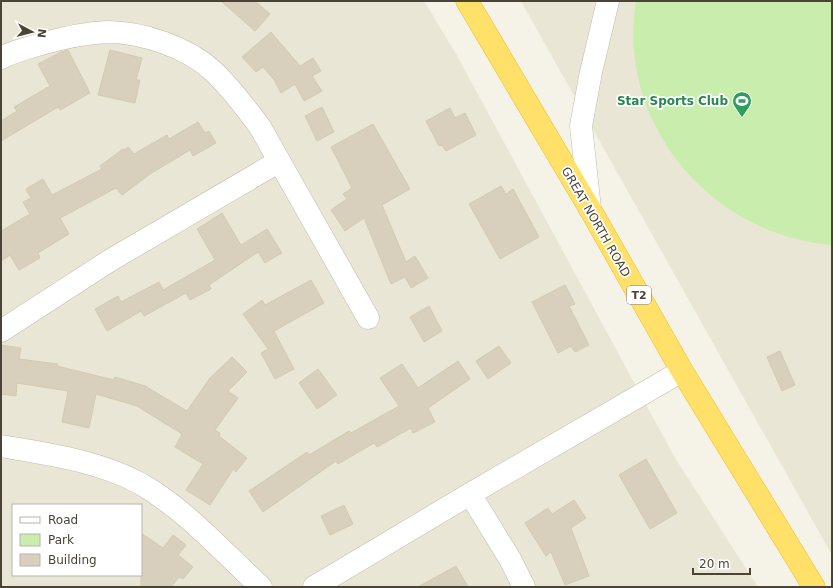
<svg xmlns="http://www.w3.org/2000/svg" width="833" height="588" viewBox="0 0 833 588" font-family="'DejaVu Sans',sans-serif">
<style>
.residential{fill:#eae6d5;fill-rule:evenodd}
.green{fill:#c8edac}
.building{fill:#d8d0bc;stroke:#d3caae}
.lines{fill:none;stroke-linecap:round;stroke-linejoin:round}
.street-casing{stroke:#c2bca9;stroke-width:23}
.highway-casing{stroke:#ecbd2b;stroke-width:23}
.street{stroke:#fff;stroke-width:22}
.highway{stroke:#ffe068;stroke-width:22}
.labels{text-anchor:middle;stroke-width:3.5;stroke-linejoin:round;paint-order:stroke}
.shield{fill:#fff;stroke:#807c72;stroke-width:1}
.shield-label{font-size:11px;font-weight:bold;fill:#494435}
.leisure-label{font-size:12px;font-weight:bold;fill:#27864d;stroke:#fff;text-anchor:end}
.street-label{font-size:12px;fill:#494435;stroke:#fff}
</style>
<rect width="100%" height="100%" fill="#f5f3e7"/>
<path class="residential" d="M1 1H424L455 52 675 458 758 587H1ZM13 505H141V575H13Z
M521 1H832V555L522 3Z"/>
<path class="green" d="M636 1H832V245C711 235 616 124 636 1Z"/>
<path class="building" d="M221 1H255L270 14 255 31Z
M271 32 300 66 313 58 321 71 312 76 322 91 304 101 295 84 281 93 274 80 263 67 256 72 242 57Z
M68 50 90 93 60 110 58 107 1 141V121L17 111 14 107 50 86 38 64 61 52Z
M110 50 142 58 136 80H140L135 103 98 95Z
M322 107 334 132 317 141 305 116Z
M450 108 455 118 465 113 476 135 446 151 442 145 439 146 426 121Z
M198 122 205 133 209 131 216 143 193 156 190 150 150 174 122 195 116 188 60 218 69 234 38 253 40 258 19 270 10 255 1 261V231L30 214 23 202 31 198 26 189 43 179 52 195 102 169 100 166 123 149 124 150 128 147 134 154 167 135 169 139Z
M373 124 410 189 382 205 406 262 415 256 428 278 411 288 405 277 391 284 364 218 345 231 331 210 347 199 343 194 352 188 331 147Z
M501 186 506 194 513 189 539 237 500 259 469 204Z
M222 213 241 245 267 229 282 253 265 263 258 252 209 285 211 289 190 300 186 293 144 316 141 311 107 331 95 309 118 296 121 302 159 282 163 290 215 260 197 229Z
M311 280 324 303 274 331 294 369 275 379 261 353 268 349 243 314 262 300 265 305Z
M565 285 575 304 569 306 589 345 575 352 571 346 558 353 532 302Z
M429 306 442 331 424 342 410 317Z
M1 345 21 348 19 359 58 364 57 366 114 380 115 377 145 386 187 411 210 378 232 357 247 372 228 391 238 398 215 430 220 433 219 436 247 458 236 472 234 468 210 505 186 490 203 464 175 447 182 434 137 406 96 394 89 428 62 422 68 391 17 383 16 396 1 394Z
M499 346 511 363 488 379 476 361Z
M780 351 795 385 782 391 767 357Z
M458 361 470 379 428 408 435 422 413 433 411 428 377 447 374 443 338 464 336 461 263 512 249 491 307 452 309 455 349 431 351 433 399 406 380 378 402 364 418 388Z
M318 369 337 395 317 409 299 383Z
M646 459 677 513 650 529 619 475Z
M574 500 586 518 571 528 589 576 565 585 551 552 546 556 525 523 548 508 552 514Z
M344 505 353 524 330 535 321 516Z
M141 533 163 548 173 535 186 545 178 555 193 567 183 579 179 577 171 587H141Z
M456 566 468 587H418Z"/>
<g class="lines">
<g class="street-casing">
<path id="street" d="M1 58C14 51 27 48 41 44 62 38 85 33 107 32 142 32 187 47 213 71 231 88 246 108 260 127L368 318
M590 209 581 126 591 72 608 1
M1 331 109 261 278 162
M1 446C48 454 99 461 141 484 186 510 223 552 261 587
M470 494 510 559 524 587
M314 587 470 494 682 371"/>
</g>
<g class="highway-casing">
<path id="highway" d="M467 1 590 209 682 371 814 587"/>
</g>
<use href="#street" class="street"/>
<use href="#highway" class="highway"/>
</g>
<defs>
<g id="stadium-pin" transform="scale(1)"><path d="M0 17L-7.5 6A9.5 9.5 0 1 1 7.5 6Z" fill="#2e9e5b" stroke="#fff"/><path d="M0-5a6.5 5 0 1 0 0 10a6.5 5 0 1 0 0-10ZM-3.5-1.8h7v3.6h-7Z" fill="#fff"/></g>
</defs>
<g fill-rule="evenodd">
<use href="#stadium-pin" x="742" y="101"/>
</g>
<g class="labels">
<rect class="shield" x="627" y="286" width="24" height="18" rx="3"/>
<g class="shield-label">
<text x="639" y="299">T2</text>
</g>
<g class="leisure-label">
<text x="728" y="105">Star Sports Club</text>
</g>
<g class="street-label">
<text transform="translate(596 222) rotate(60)" y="4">GREAT NORTH ROAD</text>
</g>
</g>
<rect width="833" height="588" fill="none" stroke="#494435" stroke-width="4"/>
<rect x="12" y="504" width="130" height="72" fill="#ffffff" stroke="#b6b4ae"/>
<rect x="20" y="517" width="20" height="6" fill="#ffffff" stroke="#b6b4ae"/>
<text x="48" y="524" font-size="12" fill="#494435">Road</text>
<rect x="20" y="534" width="20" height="12" fill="#c8edac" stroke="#b6b4ae"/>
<text x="48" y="544" font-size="12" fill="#494435">Park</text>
<rect x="20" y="554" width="20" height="12" fill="#d8d0bc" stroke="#b6b4ae"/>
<text x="48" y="564" font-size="12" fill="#494435">Building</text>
<g transform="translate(32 32) rotate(97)" stroke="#ffffff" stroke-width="3" paint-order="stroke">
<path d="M0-3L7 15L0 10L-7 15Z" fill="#494435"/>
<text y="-6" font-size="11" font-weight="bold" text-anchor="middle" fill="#494435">N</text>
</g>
<path d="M693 568v6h57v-6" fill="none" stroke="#494435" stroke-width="2"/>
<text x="699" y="568" font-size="12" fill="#494435" stroke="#ffffff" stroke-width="3" paint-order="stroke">20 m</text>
</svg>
